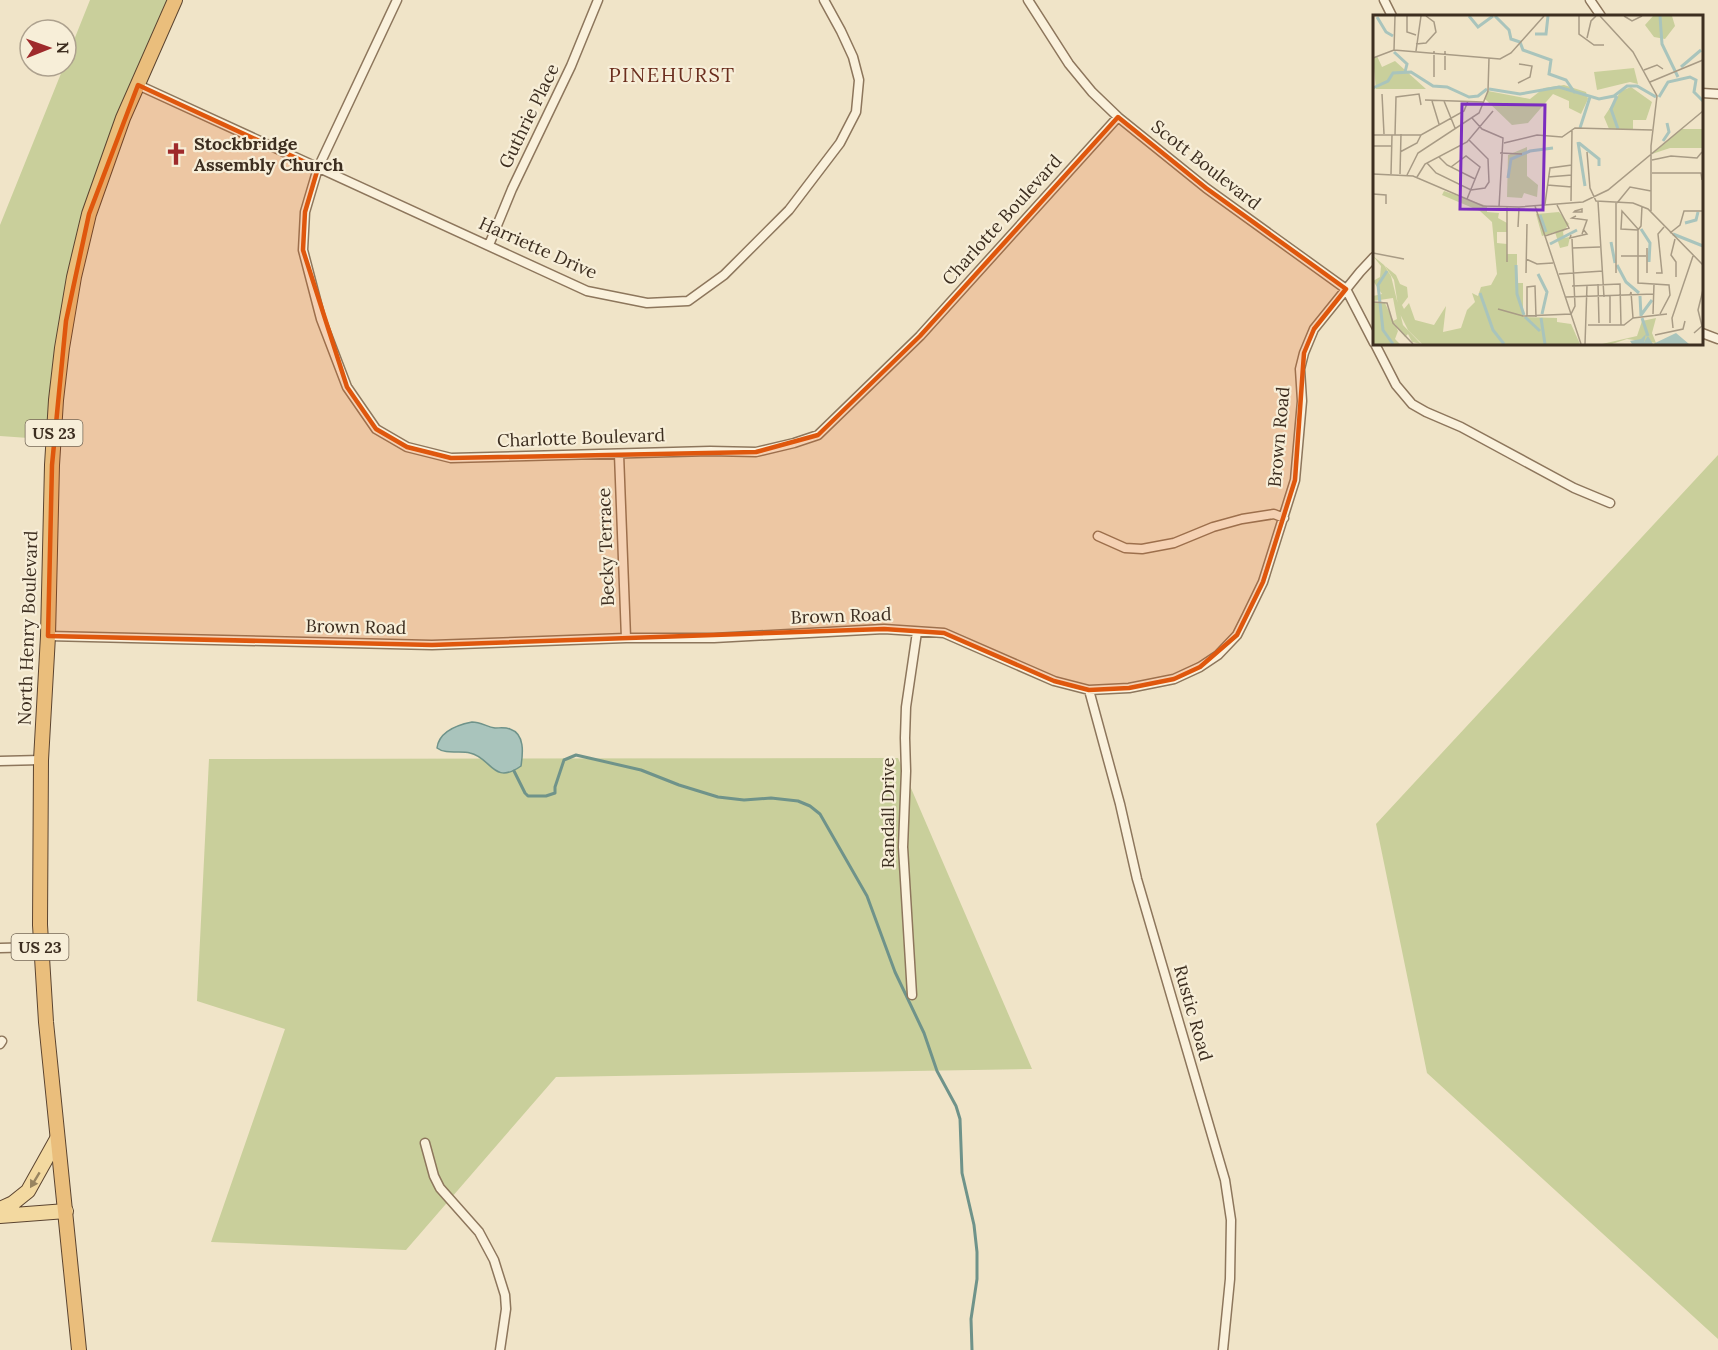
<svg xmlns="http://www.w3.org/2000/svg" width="1718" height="1350" viewBox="0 0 1718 1350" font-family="Lora,serif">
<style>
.green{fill:#c9cf9b}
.water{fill:#a9c4bc;stroke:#6f938a;stroke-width:1.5}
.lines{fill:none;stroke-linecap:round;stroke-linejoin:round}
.stream{stroke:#6f938a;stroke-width:3}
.minor-casing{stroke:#8d765c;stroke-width:11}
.primary-casing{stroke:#5b4430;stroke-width:16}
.trunk-casing{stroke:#5b4430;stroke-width:16}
.minor{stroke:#faf1dc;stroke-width:8}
.primary{stroke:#f3d9a0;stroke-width:14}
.trunk{stroke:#eabe7c;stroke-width:14}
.oneway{fill:#988460}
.marked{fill:#df570d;fill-opacity:0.2;stroke:#df570d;stroke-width:4.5;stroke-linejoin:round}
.labels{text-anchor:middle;stroke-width:4.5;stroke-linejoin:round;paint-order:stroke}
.shield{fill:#f7eed8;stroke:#756857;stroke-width:1.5}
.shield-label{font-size:16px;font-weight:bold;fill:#3d2e20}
.street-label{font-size:18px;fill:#3d2e20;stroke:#f7eed8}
.poi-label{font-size:18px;font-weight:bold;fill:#3d2e20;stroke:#f7eed8;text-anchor:start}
.neighbourhood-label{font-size:20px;letter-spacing:1.5px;fill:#6b2e1e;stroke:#f7eed8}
.inset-river{fill:none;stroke:#a9c4bc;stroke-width:3}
.inset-road{fill:none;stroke:#a89b85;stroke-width:1.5}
.view{fill:#7b2cbf;fill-opacity:0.15;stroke:#7b2cbf;stroke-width:3}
.inset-edge{fill:none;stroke:#3d2e20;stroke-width:3}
</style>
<rect width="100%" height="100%" fill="#f0e4c8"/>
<path class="green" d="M90 0H170L74 267 57 440 0 436V225L64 66H66V60Z
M1718 455V1339L1427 1073 1376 824Z
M898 758 1032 1069 556 1077 406 1250 211 1242 285 1029 197 1001 209 759Z"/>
<path class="water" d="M472 722C481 722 487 727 495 728 500 728 505 727 510 729 525 734 523 753 521 766 493 786 491 757 470 753 460 750 446 755 437 748 439 731 457 725 472 722Z"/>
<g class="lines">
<path class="stream" d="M514 771 525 793 528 796H546L555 793V787L564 760 576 755 641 770 679 785 718 797 744 800 771 798 798 801 810 806 820 814 867 896 895 972 924 1033 937 1071 956 1106 960 1119 962 1173 974 1225 977 1252V1279L971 1319 972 1350"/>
<g class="minor-casing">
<path id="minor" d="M397 0 318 168 305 212 303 250 321 319 347 387 376 429 407 447 451 458 710 451 756 452 794 443 818 435 920 336 1118 117
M1028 0 1069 64 1092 92 1118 117 1206 188 1346 289 1374 343
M1384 0 1392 16
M1590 0 1601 16
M138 85 587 291 647 303 688 301 724 275 789 210 840 143 856 112 859 80 853 57 841 31 824 0
M1702 93 1718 94
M489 245 512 189 571 66 598 0
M1702 333 1718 339
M1375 344 1396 385 1412 404 1426 412 1461 427 1574 488 1610 503
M619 454 626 638
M1098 536 1125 548 1142 549 1174 543 1213 527 1242 519 1274 514 1284 518
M48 636 432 645 626 638H714L884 629 944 633 1054 681 1089 690 1129 688 1174 679 1200 667 1218 655 1237 635 1247 615 1263 582 1295 480 1302 401 1300 369 1304 353 1314 329 1360 272 1374 257
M1089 690 1120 804 1137 879 1225 1180 1231 1220 1230 1279 1223 1350
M0 761 41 760
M0 948 40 947
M912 995 903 847 906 771 905 738 906 707 917 632
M0 1044 2 1041
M425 1143 434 1176 440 1188 479 1232 494 1260 505 1295 506 1309 500 1350"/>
</g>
<g class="primary-casing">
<path id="primary" d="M0 1209 13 1203 28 1191 57 1139
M0 1216 66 1211"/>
</g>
<g class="trunk-casing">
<path id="trunk" d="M79 1350 46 1022 40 925 41 760 48 636 52 465 56 400 62 348 74 277 89 214 123 118 175 0"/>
</g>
<use href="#minor" class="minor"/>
<use href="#primary" class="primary"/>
<use href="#trunk" class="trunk"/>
</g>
<defs><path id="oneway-solid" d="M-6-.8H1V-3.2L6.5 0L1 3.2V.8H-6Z" transform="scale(1.5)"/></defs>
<use class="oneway" href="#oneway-solid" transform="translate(35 1180) rotate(121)"/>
<path class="marked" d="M138 85 318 168 305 212 303 250 347 387 376 429 407 447 451 458 756 452 818 435 920 336 1118 117 1206 188 1346 289 1314 329 1304 353 1295 480 1263 582 1237 635 1200 667 1174 679 1129 688 1089 690 1054 681 944 633 884 629 432 645 48 636 52 465 66 321 89 214Z"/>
<defs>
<g id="church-bare" transform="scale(1.8)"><path d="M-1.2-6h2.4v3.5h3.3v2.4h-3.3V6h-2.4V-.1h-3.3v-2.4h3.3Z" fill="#9e2a2b" stroke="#f7eed8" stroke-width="2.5" paint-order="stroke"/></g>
</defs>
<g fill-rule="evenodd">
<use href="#church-bare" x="176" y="154"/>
</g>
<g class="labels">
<g class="shield">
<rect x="25.5" y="420" width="57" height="26" rx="4.5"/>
<rect x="11.5" y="934" width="57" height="26" rx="4.5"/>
</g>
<g class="shield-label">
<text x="54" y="439">US 23</text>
<text x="40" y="953">US 23</text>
</g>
<g class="street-label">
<text transform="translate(529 116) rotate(-64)" y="6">Guthrie Place</text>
<text transform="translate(1206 165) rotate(38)" y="6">Scott Boulevard</text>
<text transform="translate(1002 220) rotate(-48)" y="6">Charlotte Boulevard</text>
<text transform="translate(538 248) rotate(24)" y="6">Harriette Drive</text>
<text transform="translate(1279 437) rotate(-85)" y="6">Brown Road</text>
<text transform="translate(581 438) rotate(-2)" y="6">Charlotte Boulevard</text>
<text transform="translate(606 547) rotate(-92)" y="6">Becky Terrace</text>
<text transform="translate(841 616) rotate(-2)" y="6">Brown Road</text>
<text transform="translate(356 627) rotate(1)" y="6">Brown Road</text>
<text transform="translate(28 628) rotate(-88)" y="6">North Henry Boulevard</text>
<text transform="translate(888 813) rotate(-90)" y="6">Randall Drive</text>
<text transform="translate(1193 1013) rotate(74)" y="6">Rustic Road</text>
</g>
<g class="poi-label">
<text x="194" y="150">Stockbridge<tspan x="194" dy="21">Assembly Church</tspan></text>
</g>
<g class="neighbourhood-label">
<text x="672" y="82">PINEHURST</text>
</g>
</g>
<g transform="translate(1373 15)">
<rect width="330" height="330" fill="#f0e4c8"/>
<path d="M280 1H299L302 11 292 24 281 22 272 10ZM4 41 9 52 22 46 53 74H3L0 43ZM261 53 265 69 257 67 224 75 221 57ZM191 70 213 77 215 84 208 99 196 93V86L180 79 155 108 139 110 112 84 115 76 157 84 171 73ZM258 72 279 87 273 105H260V114H236L231 102 248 76ZM308 114H330V133H297L279 139ZM154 132V161L165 170 164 182 151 178 149 183 134 182 135 140ZM71 176 114 191V197L126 198 125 203 134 208V217H124V228L134 229V239H144V268H150V302L184 303V307L198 309 207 329H49L35 315 26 297 21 265 12 251 23 260 27 269 34 272 35 282 29 290 31 294 36 288 42 305 61 310 73 291 70 317 88 313 94 295 102 287 99 278 105 281 108 272 118 270 124 259 119 207 107 196 69 180ZM186 197 196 209 190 217 191 223 197 222 195 231 187 233 182 217 169 221 163 199ZM0 241 11 250 18 261 30 310 48 329 39 327 35 319 32 322 20 306 24 304 20 283 0 286V281L9 279 0 266 7 262 8 251ZM0 288H12L25 316 22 324 27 329H0ZM283 303 279 318 283 328 254 324 239 329H229L264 321 269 306Z" fill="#c9cf9b"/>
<path d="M303 318 316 329H259L257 326 239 329 268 324 273 319 271 327 275 321 280 329Z" fill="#a9c4bc"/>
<path class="inset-river" d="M96 1 105 12 120 1M122 1 136 15 138 24 147 27 150 35 178 45 176 59 193 65 202 78M287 1 289 29 305 62M4 2 13 17 20 21M162 19H173L175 1M21 37 34 49 32 57M308 52 328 35M0 73 15 66 20 58 38 57 60 71 74 72 96 82 105 81 114 74M116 74 147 79 186 72 226 84 241 81 254 71H264L283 82M244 81 238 94 245 114M286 82 295 67 317 62 323 65 321 77 330 86M207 113 217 82M290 126 296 117 294 108M205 127 212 171M206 128 226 144V151M135 163 138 144 157 136 180 133M167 200 173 217M312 208 323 205 325 197M268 214 277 228 276 247M300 219 330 231M238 227 242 248M177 229 204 215M143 250 144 279 151 300M244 250 253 267 266 278M14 256 5 270 10 315 20 329M165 259 174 277 169 299M107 278 120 315 131 329M267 281 268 301M268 300 279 285M152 302 167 316M168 303 172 329M269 303 275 321"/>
<path class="inset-road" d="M34 1V17L43 20M206 1V19L221 30H231M227 1 260 37 284 81 278 131V196M251 1 259 6 269 1M214 23 218 6 223 1M43 29 53 28 63 17 61 7 53 1M21 35 22 1M43 36 48 1M61 36V62M0 43 21 35 127 44 138 38 171 1M72 55V36M271 55 284 50 290 54M277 67 330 45M145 68 157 62 159 51 146 49M9 79 11 119M52 85 110 87M59 86 66 109M71 86 82 113M99 103 109 114 130 123 126 192M0 120H48L91 96 95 86M22 120 23 82 46 79 48 90M131 128 164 120 189 122 202 113 279 115M0 131H19M27 137 44 128 48 120M214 137 217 173 223 186 260 188 275 194 330 250M127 138 149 139M66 142 74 150 102 164M279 145 298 141 324 143 329 137M54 148 63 158 98 175 112 173 116 167 115 144 96 125M78 152 93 141 107 152 94 184M279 158H328L329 165M0 159 40 161 110 191 146 192 210 187 235 175 330 96M18 159 19 120M27 159 28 119M34 160 45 138 106 98 115 76 116 43M44 162 52 149 94 127 120 96M175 162 199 160M174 170 199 172M0 179 13 180V189M198 186 199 115M225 187 231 282M243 188V258M244 188 257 172 278 176M172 189 177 153 199 150M162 191 208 329M209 194V197H201L202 196ZM203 201 199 203 214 205 209 219M145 212 146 193M265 215V268L296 270 297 280 287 299M265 215 248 214 249 196 265 214M265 215 268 211 269 191M297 218 307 210 311 196H330M198 220 197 223 214 219 210 214M172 221 196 213 184 190M302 224 298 240 303 247V262M199 233 227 232M274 233V258M0 238 31 244M248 241H273M153 244 164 249 180 248M134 247V192M153 258 154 209M283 258H289L285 219 291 212M186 259 230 256M225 269 226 308M199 271 247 269 248 310M257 280 258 277 260 303M237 281V308M193 282 281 279M0 287 14 288 20 308 40 329M125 294 150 301 198 299 202 291 199 224M280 299 281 269M154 301V272L162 271 163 302M260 303 294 299M215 310H251L260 303M300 313 299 303 320 241M321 318 329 311 325 295 330 275M282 320 310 314 312 306M212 329 214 270"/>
<path class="view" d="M89 89 172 90 170 195 87 194Z"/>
<rect width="330" height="330" class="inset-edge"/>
</g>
<g transform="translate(48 48) rotate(89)"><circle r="28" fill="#f7eed8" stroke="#ada18e" stroke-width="1.5"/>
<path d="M0-4.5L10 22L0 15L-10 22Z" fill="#9e2a2b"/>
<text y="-9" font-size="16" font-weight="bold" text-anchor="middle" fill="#3d2e20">N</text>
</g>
</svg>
